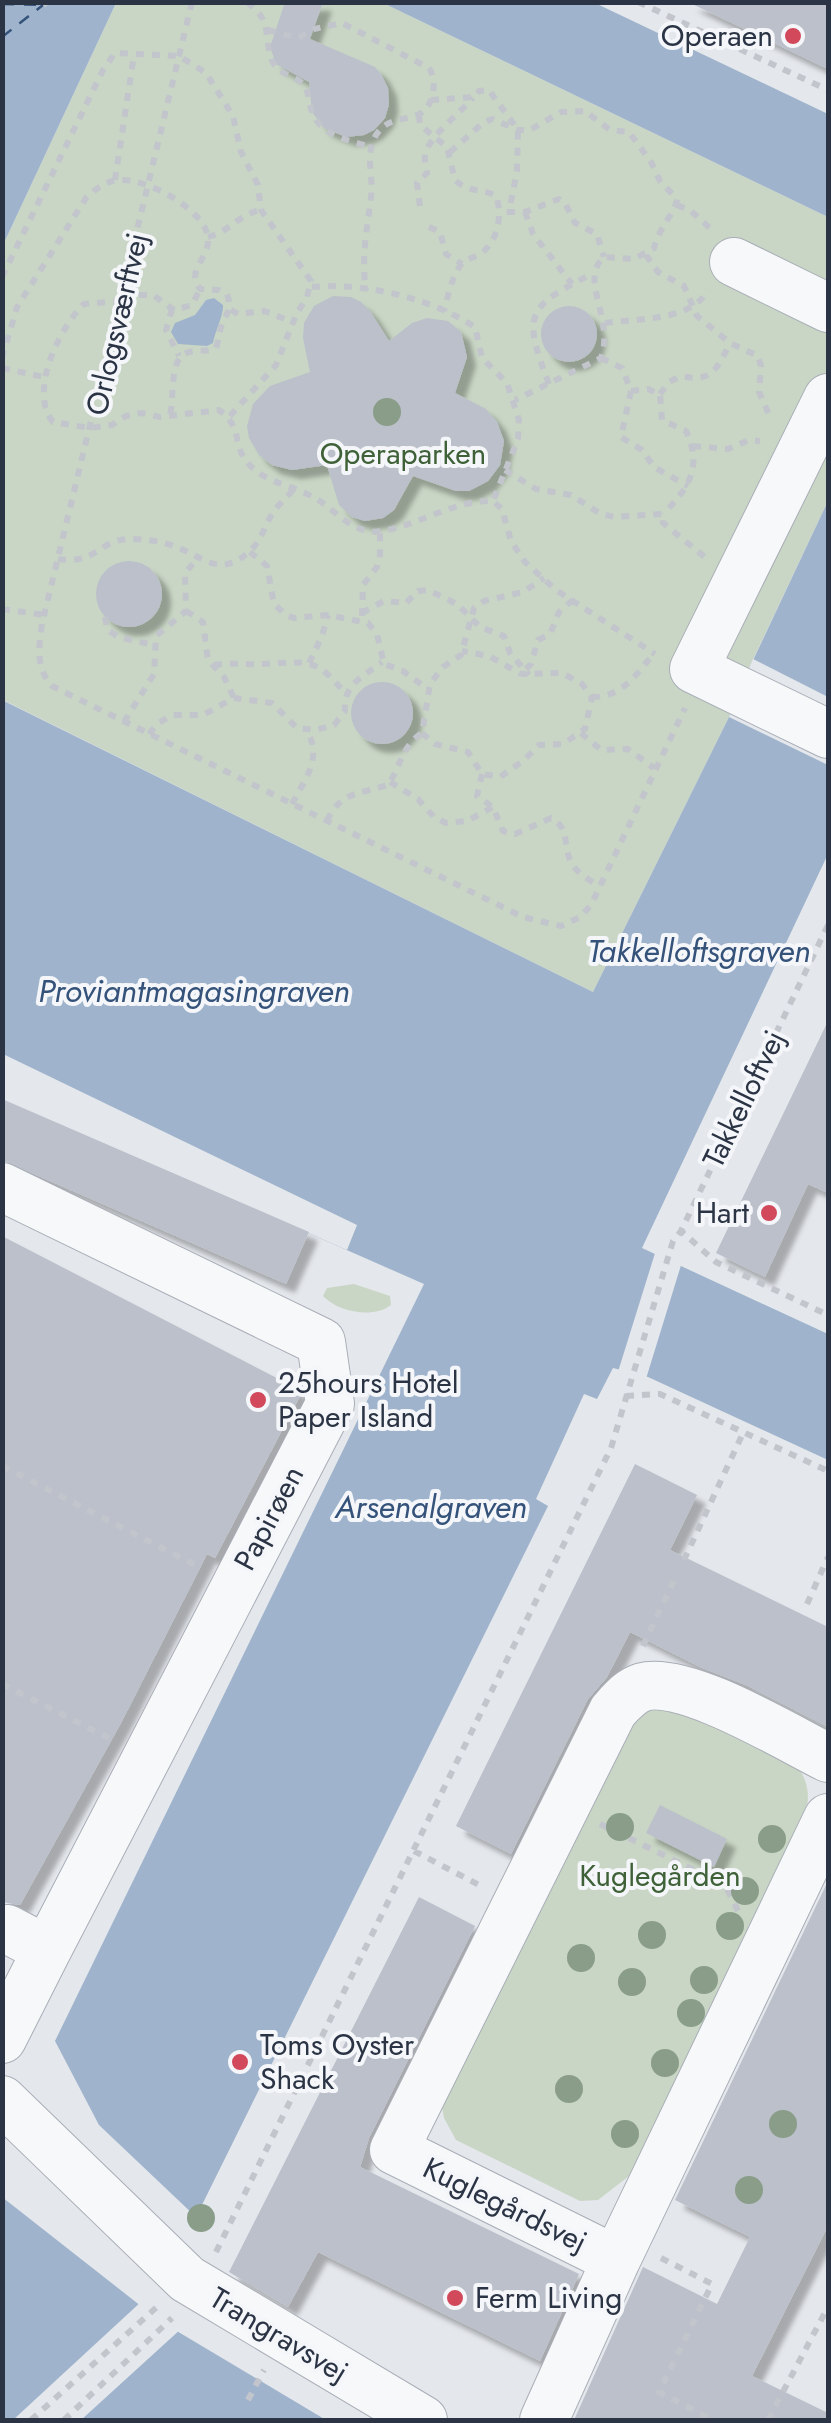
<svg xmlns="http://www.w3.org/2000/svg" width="831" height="2423" viewBox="0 0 831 2423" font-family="Jost,sans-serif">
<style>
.green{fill:#c9d6c5}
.water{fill:#9fb4cc}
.pier{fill:#e4e7ec}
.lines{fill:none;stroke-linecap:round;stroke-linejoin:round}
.ferry{stroke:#34527a;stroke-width:2.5;stroke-dasharray:12 10;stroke-linecap:butt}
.building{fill:#bbc0ca;filter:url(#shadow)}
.minor-casing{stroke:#a9aeb7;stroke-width:50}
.path{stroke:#c2c5cb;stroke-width:6;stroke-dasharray:8 8;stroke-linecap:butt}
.minor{stroke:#f7f8fa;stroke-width:48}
.tree{fill:#899d89}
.poi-dot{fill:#d1495b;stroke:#f4f6f9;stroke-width:4}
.labels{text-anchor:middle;stroke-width:8;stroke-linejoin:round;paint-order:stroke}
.poi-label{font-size:30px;fill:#2b3445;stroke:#f4f6f9;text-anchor:start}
.street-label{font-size:30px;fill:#2b3445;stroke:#f4f6f9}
.park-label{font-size:30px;fill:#3f6138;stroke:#f4f6f9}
.water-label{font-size:32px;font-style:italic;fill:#34527a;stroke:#f4f6f9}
</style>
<defs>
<filter id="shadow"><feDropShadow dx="9" dy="9" stdDeviation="2.5" flood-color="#0004"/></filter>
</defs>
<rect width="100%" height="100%" fill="#e4e7ec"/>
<path class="green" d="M116 3H383L828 217V501L739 689 729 717 593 992 3 700V245Z
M354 1284 390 1296 391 1305C373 1319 338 1312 323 1296L327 1288Z
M652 1700C674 1709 785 1750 794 1762 812 1784 810 1802 802 1827L629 2176 598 2200 580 2201 456 2140 444 2118 440 2096 617 1723Z"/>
<path class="water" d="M3 3H116L3 245Z
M383 3H595L828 114V217Z
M214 298 223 305C224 314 215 331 213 343L207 346 178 344 171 332 175 323 195 315 206 300Z
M828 501V854L642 1248 828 1334V1460L648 1377 613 1368 597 1399 584 1394 536 1499 548 1506 196 2217 99 2125 55 2041 424 1284 3 1099 2 700 593 992 729 717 739 690Z
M2 2197 160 2321 326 2420H3Z"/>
<path class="pier" d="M753 659 828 697V765L729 717Z
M3 1054 357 1225 347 1250 2 1099Z
M656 1250 682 1262 645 1382 617 1375Z
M143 2300 182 2328 81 2420H13Z"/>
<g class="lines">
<path class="ferry" d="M2 4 42 5
M2 37 43 5"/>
</g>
<path class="building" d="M285 2H323L310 39 375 67 381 74 388 88 389 104 385 118 374 130 364 135 346 137 324 128 312 112 309 82 276 64 270 47Z
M688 2H828V69Z
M333 296 351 297 361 302 370 311 389 341 412 323 427 318 448 321 461 332 467 357 455 393 486 409 497 422 504 441 500 465 488 481 469 491H456L413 476 394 510 383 518 365 521 352 517 339 505 327 465 292 470 272 465 259 455 249 438 247 426 253 404 270 386 310 372 303 338 304 323 314 306Z
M541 334a28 28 0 1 1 56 0a28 28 0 1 1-56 0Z
M96 594a33 33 0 1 1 66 0a33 33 0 1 1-66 0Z
M351 713a31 31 0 1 1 62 0a31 31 0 1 1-62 0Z
M828 1021V1193L808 1184 765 1277 716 1253Z
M2 1099 309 1232 286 1284 2 1160Z
M2 1236 300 1390 301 1394 215 1558 207 1554 122 1721 20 1905 2 1902Z
M635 1464 697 1495 670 1550 828 1627V1727L748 1686 700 1667 630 1632 607 1677 588 1699 511 1854 456 1826Z
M660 1805 727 1839 714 1867 646 1833Z
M828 1881V2226L752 2376 828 2413V2420H574L643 2267 717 2304 750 2237 675 2200Z
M419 1897 475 1926 369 2138 360 2167 579 2274 540 2361 318 2252 288 2307 229 2272Z"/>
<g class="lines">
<g class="minor-casing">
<path id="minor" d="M734 262 828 308
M828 398 694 669 828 734
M2 1187 321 1342 330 1404 47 1950
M2 2039 47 1950 7 1929
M2 2100 187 2279 423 2420
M616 2260 394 2150 613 1711C622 1701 630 1691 643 1687 684 1675 788 1738 828 1758
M544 2420 616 2260 828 1818"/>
</g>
<path class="path" d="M192 2 42 624C39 647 35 667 52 686L523 917 561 926 580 917 591 905 685 708
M247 2C273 22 263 32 271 58 276 74 291 74 302 83 308 88 308 97 310 105 316 135 346 140 372 147
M638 2 828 90
M43 5 47 2
M268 30 298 38 314 29 342 23 429 68C438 81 434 109 417 115 401 121 387 118 376 135 364 156 374 177 371 197 367 229 361 259 366 291
M431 100 474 97 479 91 489 90 518 130 517 171 509 212
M419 115 420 125 447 147 455 180C468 193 482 188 496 196 503 215 498 242 480 254 473 258 465 259 460 266 451 279 448 296 444 311
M450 152 483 123 492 119 518 130H530L561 112 585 111 610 130 629 132 651 162 660 181 677 199C676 212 659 227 654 248L634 259 604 257C578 279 615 319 601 358L515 400
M115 180 134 55
M677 205 691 211 712 230
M420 206 417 183 427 173C427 167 424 162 425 156 426 139 461 112 473 98
M507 212H525L559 199 565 203 575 223 597 234 604 257
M525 212 533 234 572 284
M429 227 440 232 446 254 462 264
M208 237C229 232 239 214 261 210
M646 255 658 272 684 286 697 316 730 343 758 356 761 366 759 392 771 419
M2 277 103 70 115 53 179 56 206 73 233 116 241 152 258 185 261 210 311 281 307 297 296 315 276 365 229 417
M312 287C364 282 430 298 475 327L482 358 507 383 519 420 518 439 493 501
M123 295H153L174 310 192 305 200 289
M121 301 84 304C59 328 28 393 53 422L90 428 112 425 126 416 141 413 160 417 219 410C243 427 232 444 247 462 264 483 293 485 315 498 336 510 353 536 382 531 420 525 453 500 493 501L502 509 511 541 525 562 556 590 655 654
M172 309 166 330 179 356
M231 310 238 314 264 311 293 322
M605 323C636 318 691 322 708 290
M2 358 17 307 86 198C97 188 105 181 120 180 146 178 206 210 208 238 210 259 185 269 200 289L219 290 227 294C232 309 228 311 222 324 219 332 219 340 216 348 206 353 195 348 184 354 170 362 174 398 170 416
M601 358 622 368 631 391 648 389 660 394 662 420 686 431C703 467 689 488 663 514
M2 368 44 377
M549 384C522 314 526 307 592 274
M631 391 621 437 642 450 654 467 688 486
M660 394 669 382 681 376C712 383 717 369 730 343
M693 446 728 449 749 440 760 441
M505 470 536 489 571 495 601 514 615 517 663 514V523L706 558
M250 552 267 566 274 604 286 615 294 618 328 615 368 623 377 634 384 664 403 671 429 690
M58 559C97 565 98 540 129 539 143 539 160 541 174 546 204 557 220 579 250 551 262 540 265 524 274 511 280 503 288 496 295 488
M2 609 45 615
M186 611 203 622 208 660 224 677 234 698
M362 613 384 601 406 603 418 591 428 590 457 604 480 627 504 636 510 653 529 675
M362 616 363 585 377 567 380 555V532
M105 617 107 629 118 637 154 645
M309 663 322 636 328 615
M214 665C231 662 246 665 262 664 307 662 316 656 346 695
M526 669 531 664 538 640 550 634 559 612 574 599
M592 697C620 698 637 675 653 654
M124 722 154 674 156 636 186 611 185 573 197 559
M422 733 435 744 468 752 482 774 500 777 523 761 539 745 563 744 585 729 592 697 582 684 562 673 521 674 489 656 462 651
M581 733 601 750 628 749 654 768
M149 734 158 723 173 715H203L234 698 272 703 297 728 315 730 334 725 345 711C343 684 363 677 382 662
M482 774 477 796 493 807 503 831 515 834 551 818C571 828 562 847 572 864 578 874 590 880 599 886
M390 782 418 799 434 817 446 823 467 821 493 807
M292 804C305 779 323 758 307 731
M327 821C340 791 361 794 388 785 401 766 401 747 422 733L430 684 443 667 461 655 474 608 484 601 523 592 544 578
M828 925 681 1231 716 1262 828 1315
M626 1396 660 1394 828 1471
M2 1466 201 1568
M684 1560 743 1433
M807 1604 828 1557
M643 1646 677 1574
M2 1684 113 1740
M600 1824 725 1885 738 1911
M414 1851 481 1886
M216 2252 611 1448 673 1241 681 1231
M661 2258 712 2284 659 2392 713 2420
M248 2400 264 2370
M31 2420 158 2306
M64 2420 172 2318
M768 2420 828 2307"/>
<use href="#minor" class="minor"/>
</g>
<g class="tree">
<circle cx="387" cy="412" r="14"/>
<circle cx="620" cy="1827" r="14"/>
<circle cx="772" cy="1839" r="14"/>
<circle cx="745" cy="1891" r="14"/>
<circle cx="730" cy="1926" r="14"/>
<circle cx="652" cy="1935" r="14"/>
<circle cx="581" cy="1958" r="14"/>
<circle cx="704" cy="1980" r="14"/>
<circle cx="632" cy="1982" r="14"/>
<circle cx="691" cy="2013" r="14"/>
<circle cx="665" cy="2063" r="14"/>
<circle cx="569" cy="2089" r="14"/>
<circle cx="783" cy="2124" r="14"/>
<circle cx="625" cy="2134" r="14"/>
<circle cx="749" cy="2190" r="14"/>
<circle cx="201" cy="2218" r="14"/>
</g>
<g class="poi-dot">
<circle cx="793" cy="36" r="10"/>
<circle cx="769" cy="1213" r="10"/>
<circle cx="258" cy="1400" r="10"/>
<circle cx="240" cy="2062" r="10"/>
<circle cx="455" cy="2298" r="10"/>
</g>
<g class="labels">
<g class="poi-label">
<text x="773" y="46" text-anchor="end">Operaen</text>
<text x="749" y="1223" text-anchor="end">Hart</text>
<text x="278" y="1393">25hours Hotel<tspan x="278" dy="34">Paper Island</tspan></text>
<text x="260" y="2055">Toms Oyster<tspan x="260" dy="34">Shack</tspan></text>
<text x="475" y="2308">Ferm Living</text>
</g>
<g class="street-label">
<text transform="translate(117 324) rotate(-77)" y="10">Orlogsværftvej</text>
<text transform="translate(744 1099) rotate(-64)" y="10">Takkelloftvej</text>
<text transform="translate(269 1518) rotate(-62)" y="10">Papirøen</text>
<text transform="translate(505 2205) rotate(26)" y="10">Kuglegårdsvej</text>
<text transform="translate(279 2335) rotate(31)" y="10">Trangravsvej</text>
</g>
<g class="park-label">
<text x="403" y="464">Operaparken</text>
<text x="660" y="1886">Kuglegården</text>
</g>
<g class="water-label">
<text x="699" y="962">Takkelloftsgraven</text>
<text x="194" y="1002">Proviantmagasingraven</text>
<text x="431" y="1518">Arsenalgraven</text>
</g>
</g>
<rect width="831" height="2423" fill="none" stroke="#2b3445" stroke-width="10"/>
</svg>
